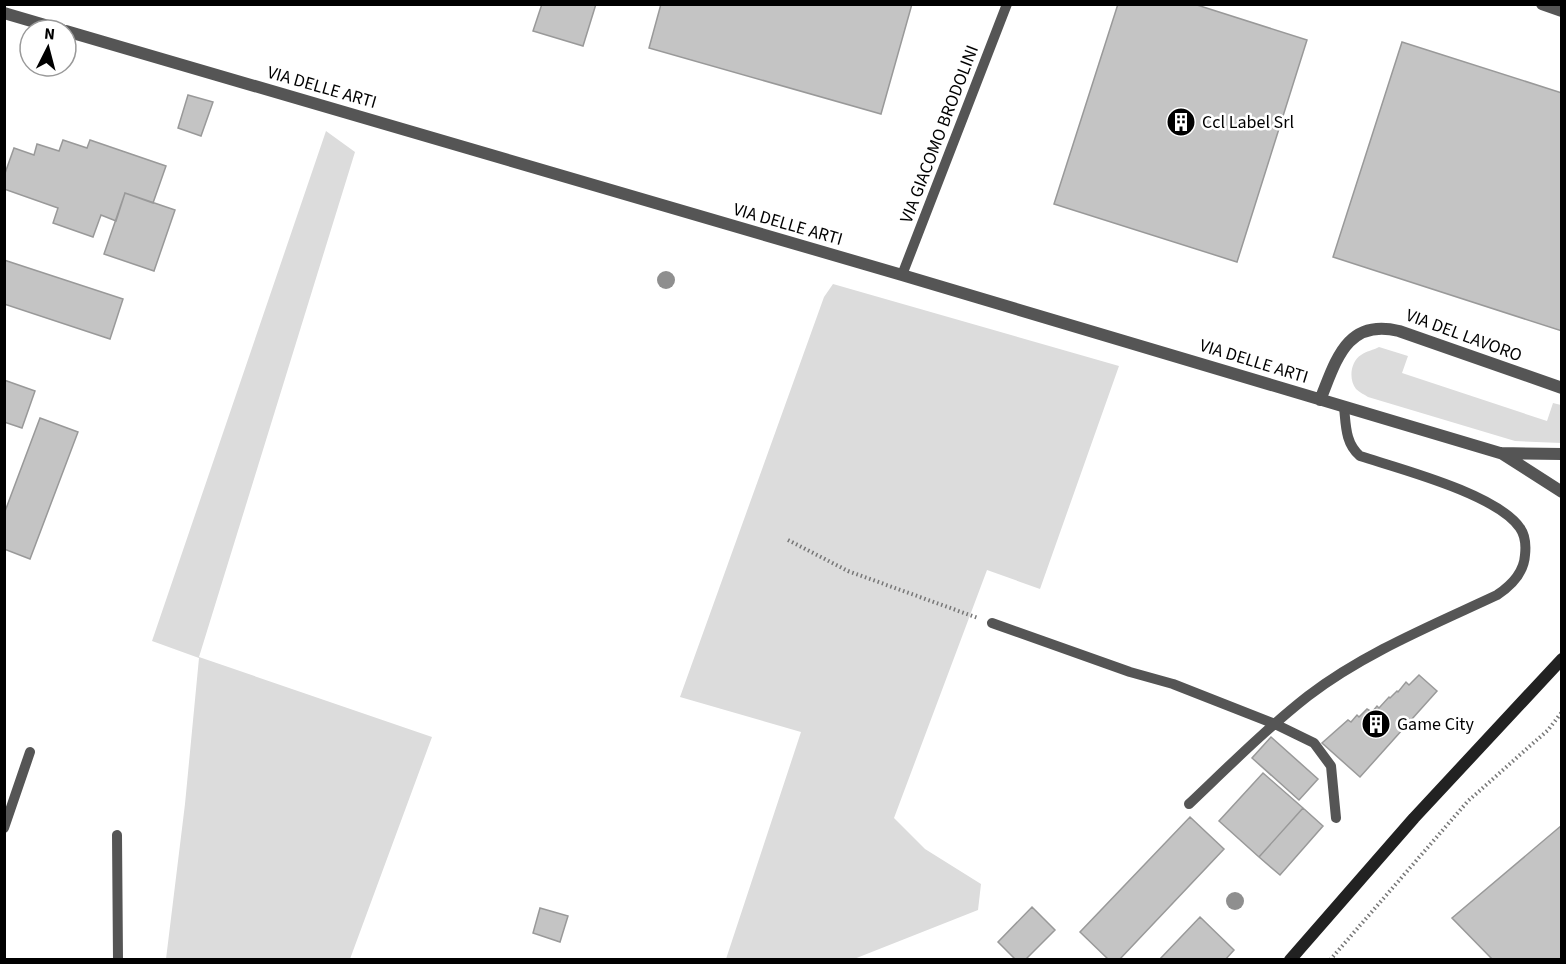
<svg xmlns="http://www.w3.org/2000/svg" width="1566" height="964" viewBox="0 0 1566 964" font-family="'Source Sans 3',sans-serif">
<style>
.green{fill:#dcdcdc}
.building{fill:#c4c4c4;stroke:#999;stroke-width:1.5}
.lines{fill:none;stroke-linecap:round;stroke-linejoin:round}
.path{stroke:#777;stroke-width:4;stroke-dasharray:1.5 3;stroke-linecap:butt}
.service{stroke:#555;stroke-width:10}
.minor{stroke:#555;stroke-width:12}
.secondary{stroke:#222;stroke-width:12}
.tree{fill:#8f8f8f}
.labels{text-anchor:middle;stroke-width:5;stroke-linejoin:round;paint-order:stroke}
.street-label{font-size:18px;fill:#000;stroke:#fff}
.poi-label{font-size:18px;fill:#000;stroke:#fff;text-anchor:start}
</style>
<rect width="100%" height="100%" fill="#fff"/>
<path class="green" d="M326 131 355 152 199 657 432 737 350 959H166L185 804 199 658 152 641Z
M833 284 1119 366 1040 589 987 570 894 818 925 849 981 884 978 910 854 959H726L801 732 680 697 824 297Z
M1379 347 1408 356 1402 373 1547 421 1553 403 1561 405V443L1515 441 1368 397C1365 395 1359 392 1356 389 1348 379 1351 361 1361 355 1366 351 1374 350 1379 347Z"/>
<path class="building" d="M542 4H596L583 46 533 31Z
M661 4H912L881 114 649 48Z
M1118 4H1194L1307 40 1237 262 1054 204Z
M1402 42 1562 93V331L1333 257Z
M188 95 213 102 201 136 178 128Z
M63 140 87 148 90 140 166 166 153 203 125 193 116 221 101 215 93 237 53 223 58 208 4 189V176L14 148 34 155 37 144 59 151Z
M125 193 175 210 154 271 104 254Z
M4 260 123 299 110 339 4 304Z
M4 380 35 391 22 428 4 422Z
M40 418 78 432 30 559 4 549V514Z
M1419 675 1437 691 1360 777 1322 743 1348 720 1351 722 1357 715 1359 717 1367 709 1372 712 1377 706 1379 708 1389 697 1390 698 1397 691 1398 692 1406 682 1409 685Z
M1271 737 1318 779 1299 800 1252 758Z
M1263 773 1303 808 1259 857 1219 821Z
M1303 808 1323 826 1280 875 1259 857Z
M1190 817 1224 849 1119 960H1109L1080 932Z
M1562 825V960H1493L1452 918Z
M1032 907 1055 930 1025 960H1016L998 942Z
M540 908 568 916 560 942 533 933Z
M1200 917 1234 950 1225 960H1159Z"/>
<g class="lines">
<path class="path" d="M788 540 848 571 978 618
M1330 960 1468 801 1548 730 1562 712"/>
<path class="service" d="M902 275 1007 4
M992 623 1130 672 1173 684 1275 724 1314 743 1331 766 1336 818
M1189 804C1228 767 1266 729 1308 696 1364 653 1433 625 1497 595 1512 585 1524 573 1525 555 1526 546 1525 535 1520 528 1497 494 1400 469 1360 456 1345 443 1346 425 1344 407
M4 828 30 752
M117 835 118 960"/>
<path class="minor" d="M1542 4 1562 11
M4 13 62 30
M66 31 902 275 1500 453 1562 454
M1320 400C1336 361 1346 318 1399 331L1562 388
M1501 453 1562 492"/>
<path class="secondary" d="M1290 960 1414 818 1562 659"/>
</g>
<g class="tree">
<circle cx="666" cy="280" r="9"/>
<circle cx="1235" cy="901" r="9"/>
</g>
<defs>
<g id="building-disc" transform="scale(1.5)"><circle r="9.5" fill="#000" stroke="#fff"/><path d="M-4-6H4V6H1V3H-1V6H-4ZM-2.5-4.3h1.7v1.8h-1.7ZM.8-4.3h1.7v1.8H.8ZM-2.5-1h1.7V.8h-1.7ZM.8-1h1.7V.8H.8Z" fill="#fff"/></g>
</defs>
<g fill-rule="evenodd">
<use href="#building-disc" x="1181" y="122"/>
<use href="#building-disc" x="1376" y="724"/>
</g>
<g class="labels">
<g class="street-label">
<text transform="translate(322 87) rotate(16)" y="6">VIA DELLE ARTI</text>
<text transform="translate(939 134) rotate(-69)" y="6">VIA GIACOMO BRODOLINI</text>
<text transform="translate(788 224) rotate(16)" y="6">VIA DELLE ARTI</text>
<text transform="translate(1464 335) rotate(20)" y="6">VIA DEL LAVORO</text>
<text transform="translate(1254 361) rotate(17)" y="6">VIA DELLE ARTI</text>
</g>
<g class="poi-label">
<text x="1202" y="128">Ccl Label Srl</text>
<text x="1397" y="730">Game City</text>
</g>
</g>
<rect width="1566" height="964" fill="none" stroke="#000000" stroke-width="12"/>
<g transform="translate(48 48) rotate(6)"><circle r="28" fill="#ffffff" stroke="#999999" stroke-width="1.5"/>
<path d="M0-4.5L10 22L0 15L-10 22Z" fill="#000000"/>
<text y="-9" font-size="16" font-weight="bold" text-anchor="middle" fill="#000000">N</text>
</g>
</svg>
